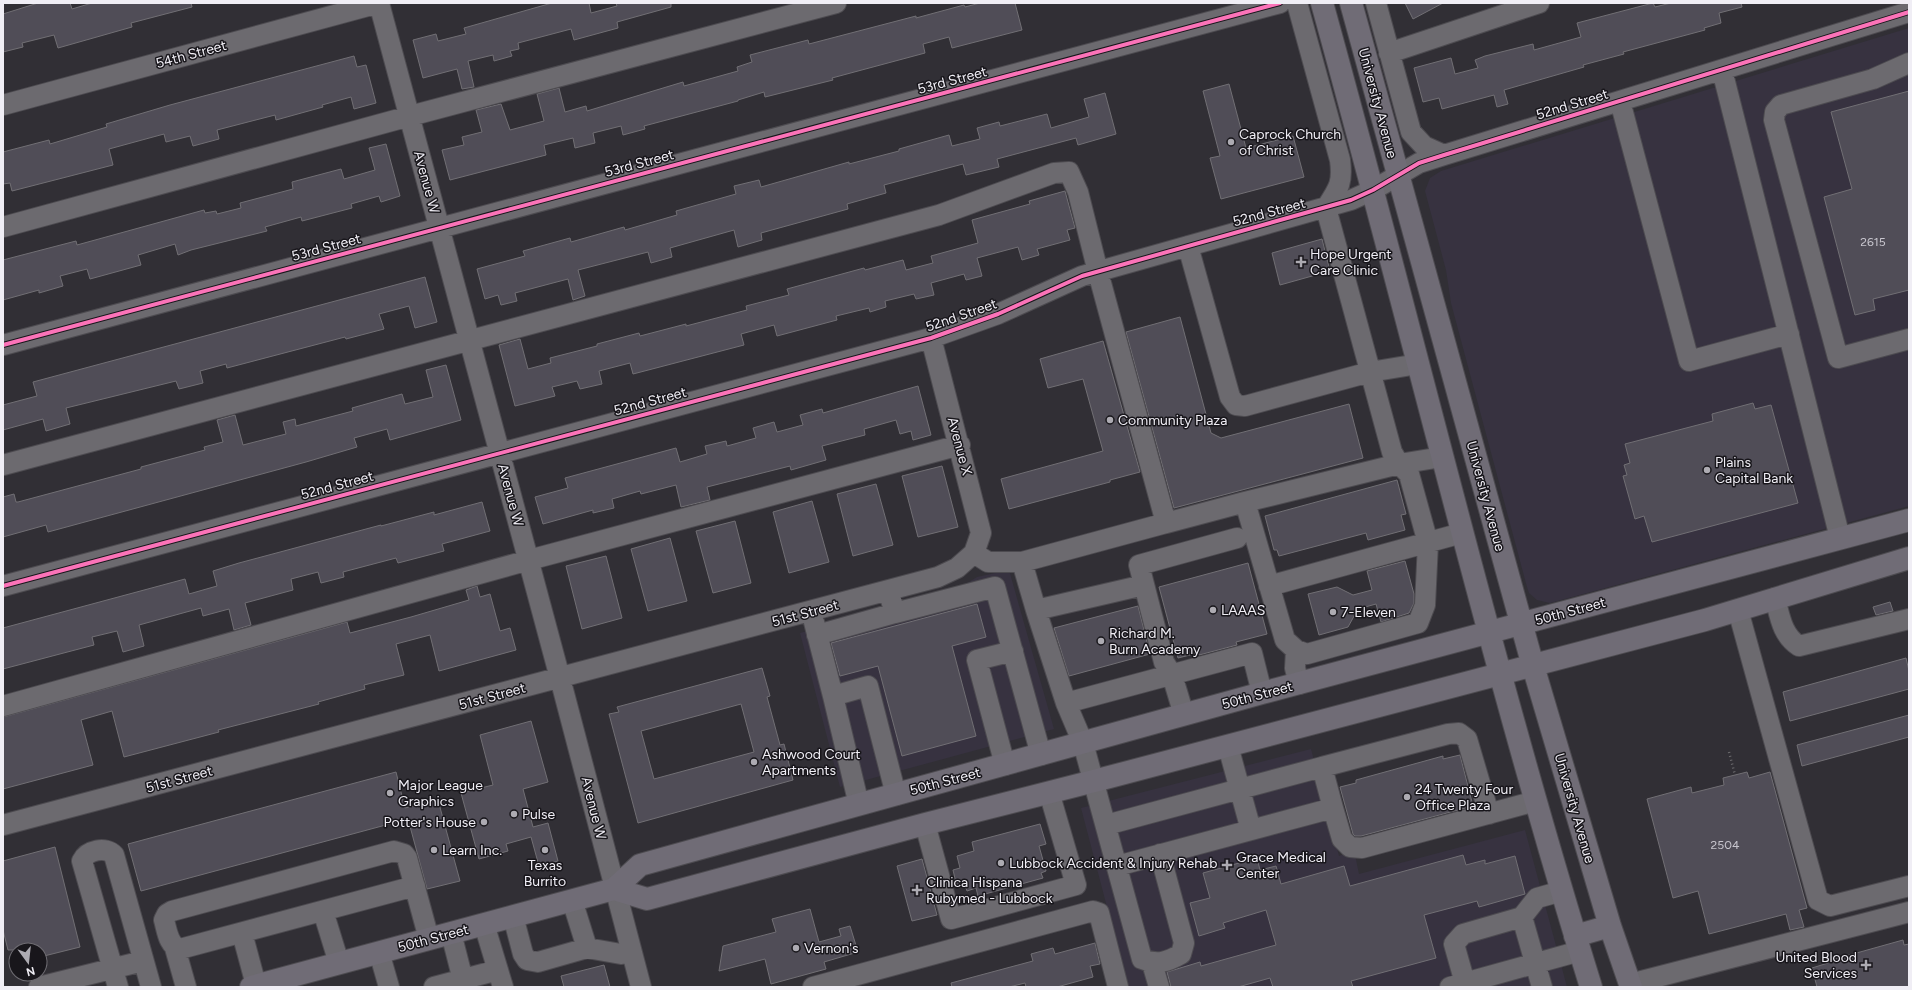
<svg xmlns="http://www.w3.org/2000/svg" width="1912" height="990" viewBox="0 0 1912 990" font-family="Figtree,sans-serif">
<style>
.built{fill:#373240}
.building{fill:#504d57;stroke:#716f74;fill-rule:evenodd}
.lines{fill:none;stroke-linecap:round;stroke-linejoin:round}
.minor-casing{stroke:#4d4b50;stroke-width:22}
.major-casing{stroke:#4d4b50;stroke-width:24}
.path{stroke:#6a696c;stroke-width:2.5;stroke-dasharray:1 3;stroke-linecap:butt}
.minor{stroke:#6c6a6f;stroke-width:20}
.major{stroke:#706c76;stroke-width:22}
.cycleway-casing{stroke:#18161b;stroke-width:6}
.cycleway{stroke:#fb73b8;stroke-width:4}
.poi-dot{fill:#adabb2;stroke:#18161b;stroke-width:1.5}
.labels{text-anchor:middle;stroke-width:3;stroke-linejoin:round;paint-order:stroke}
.number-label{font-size:12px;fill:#c8c6ce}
.street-label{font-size:14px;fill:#f0eef5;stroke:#18161b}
.poi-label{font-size:14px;fill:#f0eef5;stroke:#18161b;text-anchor:start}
</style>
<rect width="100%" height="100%" fill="#312f35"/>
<path class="built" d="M1909 28V506L1550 603 1537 600 1529 593 1527 587 1451 303 1446 270 1425 191 1430 178 1441 171Z
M1009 570 1054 729 840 787 800 633 940 595 958 589 977 577Z
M1311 749 1339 856 1354 850 1359 874 1525 830 1567 987H1128L1081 808Z"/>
<path class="building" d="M38 3H70L72 9 92 3H191L192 7 131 23 132 27 58 48 54 35 22 43 23 47 3 52V14Z
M552 3H589L591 13 617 6 616 3H671V7L617 22 618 28 574 40 571 29 518 43 519 49 510 51 512 56 494 61 493 55 468 61 474 87 462 89 457 69 423 78 413 40 436 34 438 41 466 34 464 28Z
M980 3H1015L1022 30 952 48 949 37 923 44 925 53 832 78 833 80 765 97 764 92 738 100V101L644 126 645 129 623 135 621 126 593 133 595 143 575 148 573 138 544 145 546 155 450 180 442 150 464 145 462 137 482 132 476 110 501 104 510 130 544 121 537 94 559 88 565 112 586 106 587 111 683 82 684 86 738 71 737 67 752 62 750 55 808 40 809 44 916 16V18L964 5 965 7Z
M1405 3H1443L1413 19Z
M1653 3 1655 7 1671 3H1741L1742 7 1719 13 1721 23 1704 28 1705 30 1623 52 1624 54 1583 65 1584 67 1504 90 1508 104 1497 107 1494 95 1442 109 1439 98 1423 102 1414 68 1451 58 1455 74 1478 68 1475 60 1485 56 1533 44 1534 50 1581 37 1577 23Z
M354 56 357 67 366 65 376 103 354 109 351 97 322 105 323 107 276 120 275 115 217 130 219 139 193 146 190 136 166 142 164 134 109 149 113 165 12 191 10 183 3 184V152L49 140 50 144 107 127 106 124 170 105Z
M1229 84 1246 148 1293 136 1304 177 1221 199 1210 158 1220 156 1203 91Z
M1909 91V290L1873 299 1875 310 1855 315 1824 197 1852 189 1831 112Z
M1105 93 1116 134 1078 145 1076 138 997 159 999 167 966 175 963 164 884 185 886 193 847 204 848 209 761 233 762 240 738 247 734 230 670 248 672 257 651 263 648 252 578 270 585 296 573 300 568 279 515 293 517 301 501 305 498 295 485 299 477 269 525 256 523 251 570 238 571 242 624 227 625 230 677 215 676 211 736 194 734 186 759 180 761 187 849 162V164L899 151V149L949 135 952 146 980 139 977 128 999 122 1000 126 1047 114 1051 128 1089 117 1084 99Z
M386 144 400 196 381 202 379 196 351 204 352 208 302 221 301 217 265 227 267 231 191 250 178 255 175 244 138 255 141 265 90 279 87 269 60 276 63 286 39 293V290L3 300V260L76 241 77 245 204 210 205 213 216 211 217 214 241 208 240 203 293 189 292 182 341 169 344 179 375 170 369 148Z
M1065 191 1075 228 1067 230 1070 240 1037 249 1039 255 1022 260 1018 247 977 258 982 276 966 280 964 274 931 283 934 295 916 299 914 294 885 301 886 307 870 312 869 308 836 316 837 320 777 336 774 325 741 334 744 345 633 374 630 363 599 371 602 384 580 389 577 381 552 387 555 396 515 406 499 345 520 339 528 369 551 363 550 358 597 346V344L639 333 640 336 686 324V326L747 310 746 306 789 295 787 289 864 268 865 270 903 260 906 270 933 263 931 256 978 243 972 220 1030 204 1029 201Z
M1322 239 1330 271 1280 285 1272 253Z
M425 277 437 322 415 328 409 306 379 314 384 329 346 339 345 337 227 368 226 364 200 371 203 383 179 389 176 381 66 408 70 424 46 431 43 419 3 430V405L37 396 33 382Z
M1180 317 1211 433 1221 438 1349 404 1363 458 1174 508 1126 332Z
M1103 341 1140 472 1110 480V482L1009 509 1001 479 1103 451 1083 379 1048 388 1040 359Z
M446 365 461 420 390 440 387 429 354 438 357 447 306 462 48 532 46 525 3 537V497L14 494 16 502H18L141 469V467L205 450 204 447 223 442 217 420 235 415 243 445 286 434 283 422 295 419 296 426 353 411 352 408 402 394 405 404 433 397 426 370Z
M918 386 931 435 913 440 911 431 900 434 896 420 864 429 865 435 822 446 826 460 791 470 790 466 707 487 710 500 681 507 676 485 641 494 640 491 612 499 614 508 593 513V510L543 524 535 497 568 488 565 478 676 448 680 462 707 454 705 446 726 441 727 446 756 438 753 428 774 422 777 432 803 425 800 415 822 409 823 413Z
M1753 403 1755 409 1771 405 1798 503 1652 542 1644 516 1635 519 1623 476 1627 475 1624 465 1630 463 1625 444 1713 421 1712 414Z
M942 466 958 527 918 537 902 476Z
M1397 480 1406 514 1401 515 1405 530 1368 540 1366 533 1279 556 1277 550H1274L1265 516Z
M876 484 893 545 853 556 837 494Z
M812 501 829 562 789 573 773 512Z
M482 502 490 531 442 544 444 551 398 563 396 558 343 572 344 577 321 583 318 572 291 579 293 590 245 603 251 625 234 630 229 609 203 616 201 608 139 625 144 646 123 652 117 631 92 637 94 645 3 669V628L185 579 189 594 217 586 213 571 239 563 381 525V526L434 512V515Z
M735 521 751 583 713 593 696 531Z
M670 538 687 601 648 611 631 549Z
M606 556 622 618 582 629 566 566Z
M1405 561 1414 594V603L1409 613 1381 622 1376 604 1358 609 1348 627 1319 635 1308 594 1337 587 1353 595 1372 590 1367 571Z
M1248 563 1267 634 1236 642 1237 645 1199 655 1198 653 1178 658 1159 587Z
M477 586 480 597 490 594 500 631 510 628 516 650 439 671 430 635 396 644 404 675 364 685 365 689 318 702 319 704 218 730 219 732 124 757 112 711 81 720 93 765 3 789V717L347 622 350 633 411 617 469 600 466 590Z
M1890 602 1893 611 1876 615 1873 607Z
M977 604 986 637 952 646 976 736 902 756 878 666 840 676 831 643Z
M1138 606 1150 654 1069 676 1054 628Z
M1906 658 1909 671V689L1790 721 1783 692Z
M762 668 770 696 767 697 780 745 784 744 793 780 638 823 609 714 619 712 617 707ZM741 704 754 752 654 779 641 731Z
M1909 715V737L1802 766 1797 745Z
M531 721 548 782 523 789 533 827 548 823 558 861 539 866 531 837 506 844 508 851 479 859 461 793 493 785 480 735Z
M1460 755 1473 806 1361 836H1355L1353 834 1340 787 1356 783V780L1443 756V759Z
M396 772 405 808 438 800 460 881 427 889 408 819 141 891 128 844Z
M1747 772 1749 778 1770 772 1807 908 1799 910 1804 927 1790 930 1786 914 1709 934 1698 891 1673 898 1647 799 1691 787 1692 793 1724 785 1723 778Z
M1040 824 1046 844 1039 846 1046 871 1041 873 1043 878 978 896 976 888 967 891 965 885 957 887 953 870 960 868 957 856 974 851 972 842Z
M55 847 80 947 40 957V950H8L3 930V861Z
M1463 855 1466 865 1485 860V864L1515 856 1525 894 1479 907 1477 901 1424 915 1436 958 1351 981 1353 987H1273L1270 978 1238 987H1171L1167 972 1200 962 1201 966 1276 945 1266 910 1223 923 1225 928 1199 936 1190 903 1210 898 1203 873 1257 858 1260 870 1276 866 1281 884 1344 866 1350 886Z
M922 859 937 915 912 921 897 866Z
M810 909 819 942 841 936 839 929 850 926 858 952 824 962 826 969 771 984 765 959 719 971 723 946 776 932 772 919Z
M1903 940 1904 945 1909 944V987H1817L1812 968 1828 963V961Z
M1095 943 1100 964 1090 966 1093 977 1057 987H1026L1025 983 1009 987H952L951 983 1033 961 1031 954 1053 948 1055 954Z
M604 965 610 987H564L561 976Z"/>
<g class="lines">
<g class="minor-casing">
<path id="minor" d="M379 3 560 678 641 987
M1376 3 1411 132 1424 146 1444 155
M1389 53 1539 3
M1909 63 1873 79 1781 105 1775 112 1774 120 1838 358 1909 339
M1722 70 1840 538
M1620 101 1689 361 1789 334
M3 105 379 3
M3 227 410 116 836 3
M1188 246 1230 397 1236 405 1245 406 1370 372 1418 364
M3 345 1280 3
M3 465 939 215 1054 173 1069 172 1078 192 1098 272 1166 523 1245 502 1285 640 1296 650 1307 654 1418 623 1425 605 1428 543 1409 474 1399 464 1392 452 1326 208C1339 188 1343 183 1340 160L1297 3
M1245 502 1399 464 1442 457
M974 553 988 562H1022L1166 523
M1022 562 1036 610
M3 586 931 338 998 314 1082 276 1351 200 1373 190 1419 163 1444 155 1909 12
M1269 586 1462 533
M1775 598C1780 617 1782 635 1799 646L1909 619
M1738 610 1818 900 1830 906 1909 886
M895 613 995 587 1041 755
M814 622 833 696
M817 635 895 613 891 600
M1296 650 1295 668 1299 684
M1066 703 1036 610 1144 585
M3 706 529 560 960 445
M1184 715 1172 675 1164 662 1139 565 1237 538
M1228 746 1251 830
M1005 765 977 660 1013 651
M859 805 833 696 868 686 896 795
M1333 808 1322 767 1448 734 1459 733 1467 739 1489 814
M925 824 951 919 1076 885 1049 792
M3 825 938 577 957 568 974 553 981 533 931 338
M1106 825 1322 767
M1160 854 1184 943 1181 954C1167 962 1158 965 1142 959L1083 743 1066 703 1252 653 1262 693
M1117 866 1333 808 1342 839 1350 847 1362 848 1536 801
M415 886 180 949C168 946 167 930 164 920L167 914 172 911 394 851 404 854 407 858 429 939
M323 911 339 963
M513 916 523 954 527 960 538 962 587 948 572 900
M1522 917 1542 987
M484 924 503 987
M242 933 256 985
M451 933 463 980
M175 948 186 987
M587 948 621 954 631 952
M379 952 389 987
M1152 963 1159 987
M1465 983 1454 944 1463 934 1522 917 1537 898 1562 891
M1630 984 1909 912
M39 987 143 961
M118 987 82 861C87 850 106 846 114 855L151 987
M434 987 498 970
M813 987 1093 911 1099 913 1118 987
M1450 987 1580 951"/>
</g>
<g class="major-casing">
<path id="major" d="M1322 3C1413 331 1490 662 1591 987
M1351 3 1533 666 1610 926 1631 987
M614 889 647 899 925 824 1094 781 1705 620 1909 558
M1575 936 1610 926
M251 987 614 889 640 865 1262 693 1909 520"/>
</g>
<path class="path" d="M1729 752 1735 775"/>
<use href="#minor" class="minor"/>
<use href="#major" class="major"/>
<g class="cycleway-casing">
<path id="cycleway" d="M3 345 1280 3
M3 586 931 338 998 314 1082 276 1351 200 1373 190 1419 163 1444 155 1909 12"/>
</g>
<use href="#cycleway" class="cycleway"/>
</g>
<g class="poi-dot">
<circle cx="1231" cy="142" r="4"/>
<path d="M1299 256h4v4h4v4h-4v4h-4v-4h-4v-4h4z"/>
<circle cx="1110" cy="420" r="4"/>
<circle cx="1707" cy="470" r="4"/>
<circle cx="1213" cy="610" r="4"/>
<circle cx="1333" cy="612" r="4"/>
<circle cx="1101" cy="641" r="4"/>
<circle cx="754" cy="762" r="4"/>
<circle cx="390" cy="793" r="4"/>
<circle cx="1407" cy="797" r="4"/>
<circle cx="514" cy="814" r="4"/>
<circle cx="484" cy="822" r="4"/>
<circle cx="434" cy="850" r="4"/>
<circle cx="545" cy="850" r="4"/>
<circle cx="1001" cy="863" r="4"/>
<path d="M1225 859h4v4h4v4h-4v4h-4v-4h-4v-4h4z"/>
<path d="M915 884h4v4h4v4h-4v4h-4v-4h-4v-4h4z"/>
<circle cx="796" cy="948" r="4"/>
<path d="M1864 959h4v4h4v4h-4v4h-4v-4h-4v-4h4z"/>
</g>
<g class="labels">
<g class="number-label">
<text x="1873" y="246">2615</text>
<text x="1725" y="849">2504</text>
</g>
<g class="street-label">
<text transform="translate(191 54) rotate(-15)" y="5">54th Street</text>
<text transform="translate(952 80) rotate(-15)" y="5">53rd Street</text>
<text transform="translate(1378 103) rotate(75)" y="5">University Avenue</text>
<text transform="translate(1572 104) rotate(-17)" y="5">52nd Street</text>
<text transform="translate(639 163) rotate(-15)" y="5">53rd Street</text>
<text transform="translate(427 182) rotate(75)" y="5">Avenue W</text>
<text transform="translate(1269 212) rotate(-15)" y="5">52nd Street</text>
<text transform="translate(326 247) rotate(-15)" y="5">53rd Street</text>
<text transform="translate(961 315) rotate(-19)" y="5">52nd Street</text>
<text transform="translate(650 401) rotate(-15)" y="5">52nd Street</text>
<text transform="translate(960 446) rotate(75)" y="5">Avenue X</text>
<text transform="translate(337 485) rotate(-15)" y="5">52nd Street</text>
<text transform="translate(511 495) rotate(75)" y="5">Avenue W</text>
<text transform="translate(1486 496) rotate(75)" y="5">University Avenue</text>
<text transform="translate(1570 611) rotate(-15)" y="5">50th Street</text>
<text transform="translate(805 613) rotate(-15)" y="5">51st Street</text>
<text transform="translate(1257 695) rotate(-15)" y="5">50th Street</text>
<text transform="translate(492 696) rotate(-15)" y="5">51st Street</text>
<text transform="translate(179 779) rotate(-15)" y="5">51st Street</text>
<text transform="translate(945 781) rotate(-15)" y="5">50th Street</text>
<text transform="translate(594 808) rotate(76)" y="5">Avenue W</text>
<text transform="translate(1575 808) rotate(74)" y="5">University Avenue</text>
<text transform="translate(433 938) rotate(-15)" y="5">50th Street</text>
</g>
<g class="poi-label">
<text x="1239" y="139">Caprock Church<tspan x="1239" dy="16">of Christ</tspan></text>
<text x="1310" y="259">Hope Urgent<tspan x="1310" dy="16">Care Clinic</tspan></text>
<text x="1118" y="425">Community Plaza</text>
<text x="1715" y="467">Plains<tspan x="1715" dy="16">Capital Bank</tspan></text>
<text x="1221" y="615">LAAAS</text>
<text x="1341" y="617">7-Eleven</text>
<text x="1109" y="638">Richard M.<tspan x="1109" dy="16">Burn Academy</tspan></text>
<text x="762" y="759">Ashwood Court<tspan x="762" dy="16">Apartments</tspan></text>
<text x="398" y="790">Major League<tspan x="398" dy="16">Graphics</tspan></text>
<text x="1415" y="794">24 Twenty Four<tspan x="1415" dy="16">Office Plaza</tspan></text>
<text x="522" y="819">Pulse</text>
<text x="476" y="827" text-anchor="end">Potter's House</text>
<text x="442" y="855">Learn Inc.</text>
<text x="1236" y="862">Grace Medical<tspan x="1236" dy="16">Center</tspan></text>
<text x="1009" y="868">Lubbock Accident &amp; Injury Rehab</text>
<text x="545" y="870" text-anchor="middle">Texas<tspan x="545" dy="16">Burrito</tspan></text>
<text x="926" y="887">Clinica Hispana<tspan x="926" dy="16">Rubymed - Lubbock</tspan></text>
<text x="804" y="953">Vernon's</text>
<text x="1857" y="962" text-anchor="end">United Blood<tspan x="1857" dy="16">Services</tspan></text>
</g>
</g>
<rect width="1912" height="990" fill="none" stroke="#f0eef5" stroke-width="8"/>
<g transform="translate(28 962) rotate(165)"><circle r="19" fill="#18161b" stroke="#6e6c72"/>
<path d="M0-3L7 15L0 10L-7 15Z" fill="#adabb2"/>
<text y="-6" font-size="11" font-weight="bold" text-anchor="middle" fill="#f0eef5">N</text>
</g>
</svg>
